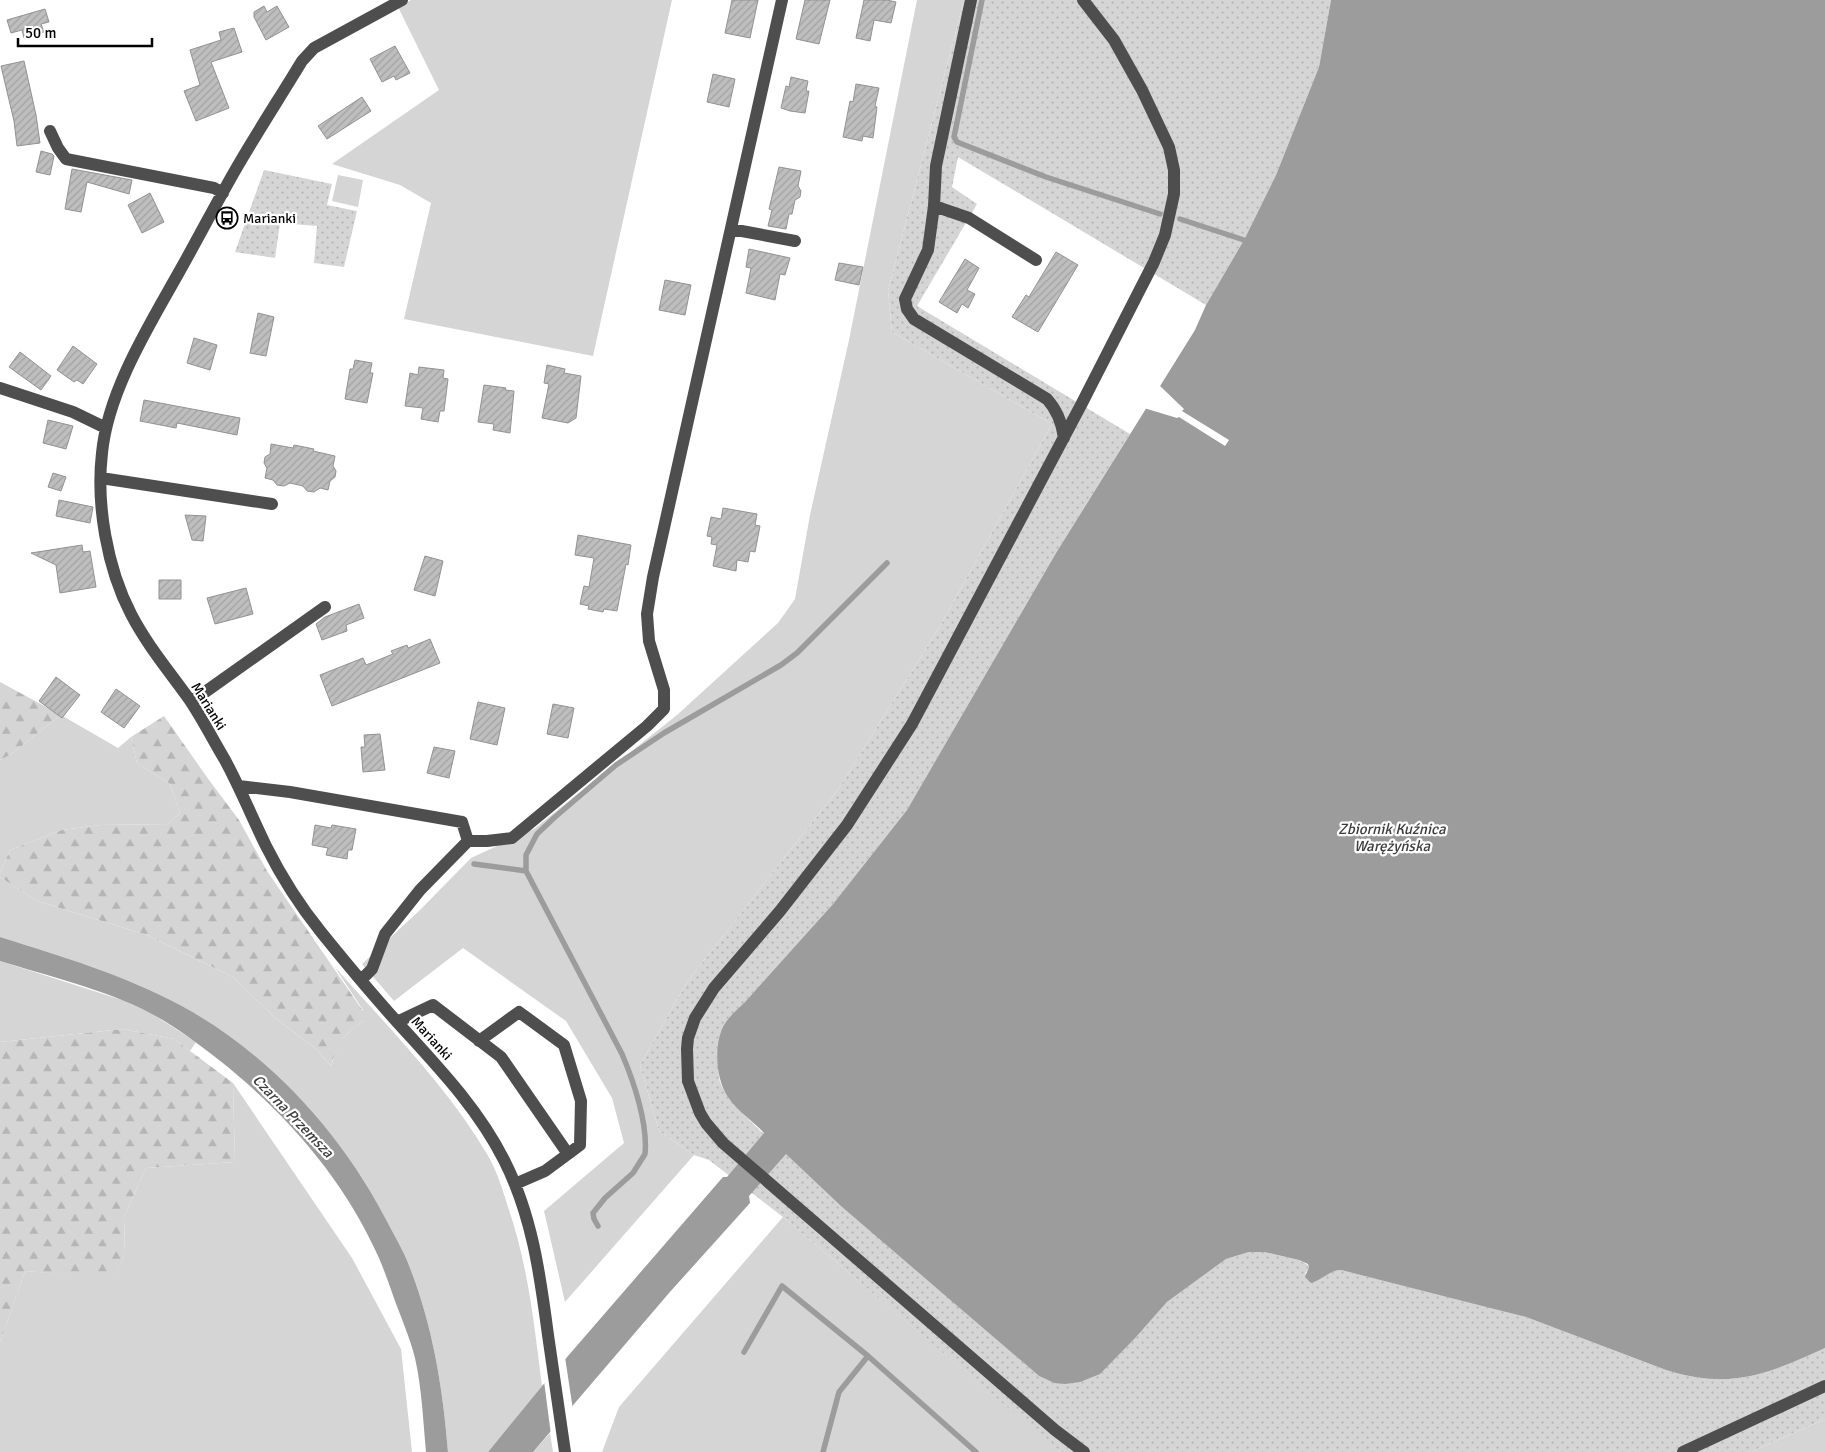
<svg xmlns="http://www.w3.org/2000/svg" width="1825" height="1452" viewBox="0 0 1825 1452" font-family="Signika,sans-serif">
<style>
.green{fill:#d5d5d5}
.forest{fill:url(#forest-firs)}
.park{fill:url(#park-dots)}
.water{fill:#9c9c9c}
.pier{fill:#fff}
.lines{fill:none;stroke-linecap:round;stroke-linejoin:round}
.stream{stroke:#9c9c9c;stroke-width:5.5}
.building{fill:url(#building-hatch);stroke:#929292}
.minor{stroke:#4e4e4e;stroke-width:12}
.labels{text-anchor:middle;stroke-width:4.5;stroke-linejoin:round;paint-order:stroke}
.poi-label{font-size:14px;fill:#000;stroke:#fff;text-anchor:start}
.street-label{font-size:14px;fill:#000;stroke:#fff}
.water-label{font-size:15px;font-style:italic;fill:#3d3d3d;stroke:#fff}
</style>
<defs>
<pattern id="forest-firs" width="22" height="20" patternUnits="userSpaceOnUse" patternTransform="scale(1.25)"><rect width="22" height="20" fill="#d5d5d5"/><path d="M5 1l3.5 6h-7zM16 11l3.5 6h-7z" fill="#b5b5b5"/></pattern>
<pattern id="park-dots" width="8" height="8" patternUnits="userSpaceOnUse" patternTransform="scale(1.25)"><rect width="8" height="8" fill="#d5d5d5"/><path d="M2 2h.1M6 6h.1" fill="none" stroke="#b5b5b5" stroke-width="1.8" stroke-linecap="round"/></pattern>
<pattern id="building-hatch" width="6" height="6" patternUnits="userSpaceOnUse" patternTransform="scale(1.25)"><rect width="6" height="6" fill="#bebebe"/><path d="M-1 1l2-2M0 6l6-6M5 7l2-2" fill="none" stroke="#a2a2a2"/></pattern>
</defs>
<rect width="100%" height="100%" fill="#fff"/>
<path class="green" d="M411 0H672L593 356 404 319 431 203 400 185 332 164 439 90 398 7Z
M917 0H964L888 291 892 332 1052 424 940 626 839 788 687 982 640 1065 659 1131 694 1155 565 1302 544 1211 624 1143 612 1098 566 1021 463 948 394 1001 362 964 420 910 471 858 534 829 677 715 778 623 795 599 810 515 849 340Z
M338 175 363 180 358 207 332 201Z
M61 715 118 748 131 737 137 763 170 784 180 813 168 824 100 825 62 830 10 850 0 873V760L10 755Z
M0 877 37 901 147 935 233 977 275 1018 315 1048 331 1066 339 1042 352 1029 363 1021V1010L334 966C387 1026 447 1086 487 1154 496 1169 502 1187 507 1204 528 1264 534 1323 542 1386L488 1452H448C443 1389 433 1327 410 1268 405 1254 397 1240 390 1227 344 1136 271 1054 180 1005 124 975 61 956 0 937Z
M0 961 122 1000 151 1013 196 1042 190 1051 174 1039 123 1029 0 1042Z
M233 1083 352 1258 401 1349 412 1452H0V1342L25 1271 114 1278 125 1253 124 1217 146 1168 235 1162Z
M783 1217 1049 1442 1060 1452H602L619 1407Z
M1825 1419V1452H1751Z
M550 1433 553 1452H533Z"/>
<path class="forest" d="M0 682 61 715 10 755 0 760Z
M164 716 209 780 239 820 267 871 363 1011V1021C341 1037 339 1041 331 1066L315 1048 275 1018 233 977 147 935 37 901 0 877V873L10 850 62 830 100 825 168 824 180 813 170 784 137 763 131 737Z
M123 1029 174 1039 233 1083 235 1162 146 1168 124 1217 125 1253 114 1279 25 1271 0 1342V1042Z"/>
<path class="park" d="M964 0H1331L1319 67 1276 175 1244 240 1206 305 958 157 952 187 977 204 917 306 1130 434 1056 553 907 810 833 904 745 1002C725 1022 716 1035 718 1065 719 1071 718 1078 721 1084 731 1109 783 1150 805 1170 882 1239 960 1308 1039 1376L1054 1383 1137 1336 1167 1302 1226 1259 1249 1252H1264L1299 1260 1308 1265 1309 1267 1305 1274 1341 1270 1490 1307 1526 1317 1666 1370C1731 1390 1766 1375 1825 1348V1419L1751 1452H1060L783 1217 709 1160 694 1155 659 1131 640 1065 687 982 839 788 940 626 1052 424 892 332 888 291Z
M264 170 332 184 327 205 357 211 344 267 314 263 317 226 280 223 275 258 235 252Z"/>
<path class="water" d="M1331 0H1825V1348C1766 1375 1731 1390 1666 1370L1526 1317 1341 1270C1330 1270 1322 1280 1311 1283L1305 1277 1309 1267 1308 1264 1299 1260 1264 1252H1249L1226 1259 1167 1302 1137 1336 1100 1374 1080 1382 1065 1384 1054 1383 1039 1376 841 1206 786 1154 749 1196 750 1203 669 1293 533 1452H488L542 1386 723 1177H727L764 1133C753 1121 737 1111 728 1097 716 1079 714 1049 722 1029 727 1018 737 1010 745 1002L833 904 907 810 1056 553 1195 330 1206 305 1244 240 1276 175 1319 67Z
M0 937C61 956 124 975 180 1005 271 1054 344 1136 390 1227 397 1240 405 1254 410 1268 433 1327 443 1389 448 1452H426C423 1421 422 1389 415 1358 410 1338 402 1320 395 1301 390 1287 385 1272 379 1258 344 1179 286 1113 219 1060 197 1043 175 1026 150 1013 107 990 48 976 0 961Z"/>
<path class="pier" d="M1158 384 1184 409 1182 411 1229 440 1225 446 1179 417 1177 418 1144 408Z
M565 1357 573 1410 551 1435 544 1381Z"/>
<g class="lines">
<path class="stream" d="M982 0 954 137 957 142 1046 177 1160 214
M1180 219 1244 240
M474 864 526 871
M598 1226 594 1219 593 1213 605 1198 633 1173 645 1154C648 1124 634 1082 622 1054L526 871V855L537 834 555 817 616 765 664 733 781 665 797 653 887 563
M744 1352 782 1286 868 1356 839 1392 823 1452
M868 1356 976 1452"/>
</g>
<path class="building" d="M732 0H758L750 38 725 33Z
M805 0H830L819 44 796 39Z
M864 0H887L896 2 891 23 874 20 870 41 856 38Z
M264 6 267 12 277 6 289 27 266 40 254 17V12Z
M45 9 49 22 41 24 44 32 24 38 22 30 11 33 7 20Z
M234 28 242 52 211 62 229 108 196 121 184 91 200 85 190 50 221 40 219 32Z
M395 46 410 73 396 80 394 76 382 82 370 59Z
M24 61 36 115 40 143 17 146 14 121 1 66Z
M713 74 735 79 729 107 707 102Z
M791 77 808 81 806 91H809L805 113 790 111 781 108 786 86 789 87Z
M856 84 879 88 875 106 877 107 873 138 863 136 862 141 843 137 850 101 853 102Z
M362 97 371 111 327 139 318 126Z
M41 151 52 154 54 156 50 175 36 172Z
M779 167 801 171 798 186 801 191 800 197 795 200 792 214H789L786 229 768 226 772 210 769 209Z
M72 169 132 180 129 194 87 182 81 212 65 209Z
M150 193 164 222 142 233 128 205Z
M749 249 790 258 785 275 780 274 775 300 746 293 751 268 746 267Z
M1056 252 1078 265 1038 332 1012 317 1026 295 1029 297Z
M965 259 979 268 967 290 975 294 968 308 962 304 957 313 939 302Z
M839 263 863 267 859 285 835 280Z
M665 280 691 285 685 315 659 310Z
M258 313 274 317 266 356 250 353Z
M194 338 217 345 210 370 187 363Z
M73 346 97 364 83 384 77 380 74 382 57 370Z
M20 352 51 376 41 390 9 367Z
M355 360 372 363 370 373H373L367 403 345 399 350 369H353Z
M547 365 565 369 564 373 581 376 576 418 568 423 542 418 549 384 544 383Z
M419 367 444 370 443 378 448 379 444 411H440L438 422 421 419 423 408 405 406 410 373 418 375Z
M484 385 506 388 505 390 514 391 510 433 493 430 494 424 478 422Z
M144 400 240 418 237 435 177 423 176 428 140 421Z
M48 420 73 426 66 449 43 443Z
M271 444 293 448 294 445 314 449 313 451 335 456 333 466 336 471 335 477 330 481 328 490 320 488 314 492 307 491 303 486 290 483 284 486 277 485 273 480 265 478 267 468 264 463 265 457 270 454Z
M53 473 66 477 61 491 48 487Z
M59 500 93 507 90 523 56 516Z
M723 508 757 514 755 525 760 526 755 552 750 551 748 562 737 560 736 571 713 566 717 545 711 544 712 537 707 536 711 517 721 519Z
M185 515 206 516 203 541 192 540Z
M578 535 631 545 628 565 626 564 617 611 604 609 603 612 588 609 589 606 580 604 584 586 589 587 594 558 575 555Z
M82 545 83 552 90 551 96 587 60 593 56 565 31 553Z
M425 556 443 561 435 596 414 590Z
M159 580H181V599H159Z
M246 588 253 614 215 624 207 598Z
M359 604 364 618 346 625 347 631 322 640 316 624 325 617Z
M430 639 440 663 332 706 320 675 363 658 366 665 393 654 391 651 407 645 408 648Z
M56 677 80 695 62 718 39 701Z
M116 689 140 706 124 728 101 712Z
M478 702 505 708 497 745 470 739Z
M553 704 574 708 568 738 547 734Z
M380 734 385 770 363 772 361 747H365L364 735Z
M434 747 455 751 449 778 427 773Z
M315 825 331 828 332 825 356 829 352 850H348L347 859 326 855 328 848 312 845Z"/>
<g class="lines">
<path class="minor" d="M402 0 314 48 302 61C282 94 260 128 240 162 220 196 202 231 183 265 152 321 108 389 102 453 96 504 107 568 131 614 147 645 169 671 189 699 202 718 213 740 225 760 240 788 252 817 266 846 281 876 300 906 321 932 346 963 371 993 398 1023 437 1066 477 1107 504 1160 532 1215 540 1274 548 1335 554 1374 559 1413 565 1452
M971 0 936 166 934 206 928 250 905 299 907 309 914 319 1047 399C1057 410 1062 423 1064 438
M1083 0 1114 40 1142 90 1169 147 1174 170V194L1165 235 1154 262 1081 405 912 724 847 825 780 911 714 988 695 1018 688 1038 687 1049 688 1081 700 1113 706 1123 723 1143 1055 1430 1084 1452
M50 131 58 148 66 159 214 188 223 193
M934 206 969 218 1036 260
M731 229 795 241
M0 388 73 412 106 428
M101 478 272 504
M191 702 325 607
M239 786 290 792 462 822 468 841
M361 980 372 969 385 934 420 890 468 841H487L512 838 647 726 664 709V690L649 641 647 614 653 577 782 0
M397 1022 433 1005 501 1057 568 1154 545 1171 515 1184
M479 1041 519 1012 564 1045 581 1101 580 1145 568 1154
M1683 1452 1825 1386"/>
</g>
<defs>
<g id="bus-ring" transform="scale(1.125)"><circle r="9.5" fill="#fff" stroke="#000" stroke-width="1.5"/><path d="M-5-6H5V4H4V6H2V4H-2V6H-4V4H-5ZM-3.5-4V0h7V-4ZM-3.5 1.2v1.5H-2V1.2ZM2 1.2v1.5H3.5V1.2Z" fill="#000"/></g>
</defs>
<g fill-rule="evenodd">
<use href="#bus-ring" x="227" y="218"/>
</g>
<g class="labels">
<g class="poi-label">
<text x="243" y="223">Marianki</text>
</g>
<g class="street-label">
<text transform="translate(209 706) rotate(58)" y="5">Marianki</text>
<text transform="translate(432 1038) rotate(48)" y="5">Marianki</text>
</g>
<g class="water-label">
<text x="1392" y="834">Zbiornik Kuźnica<tspan x="1392" dy="17">Warężyńska</tspan></text>
<text transform="translate(293 1116) rotate(46)" y="5">Czarna Przemsza</text>
</g>
</g>
<path d="M18 38v8h134v-8" fill="none" stroke="#000000" stroke-width="2.5"/>
<text x="25" y="38" font-size="15" fill="#000000" stroke="#ffffff" stroke-width="4" paint-order="stroke">50 m</text>
</svg>
